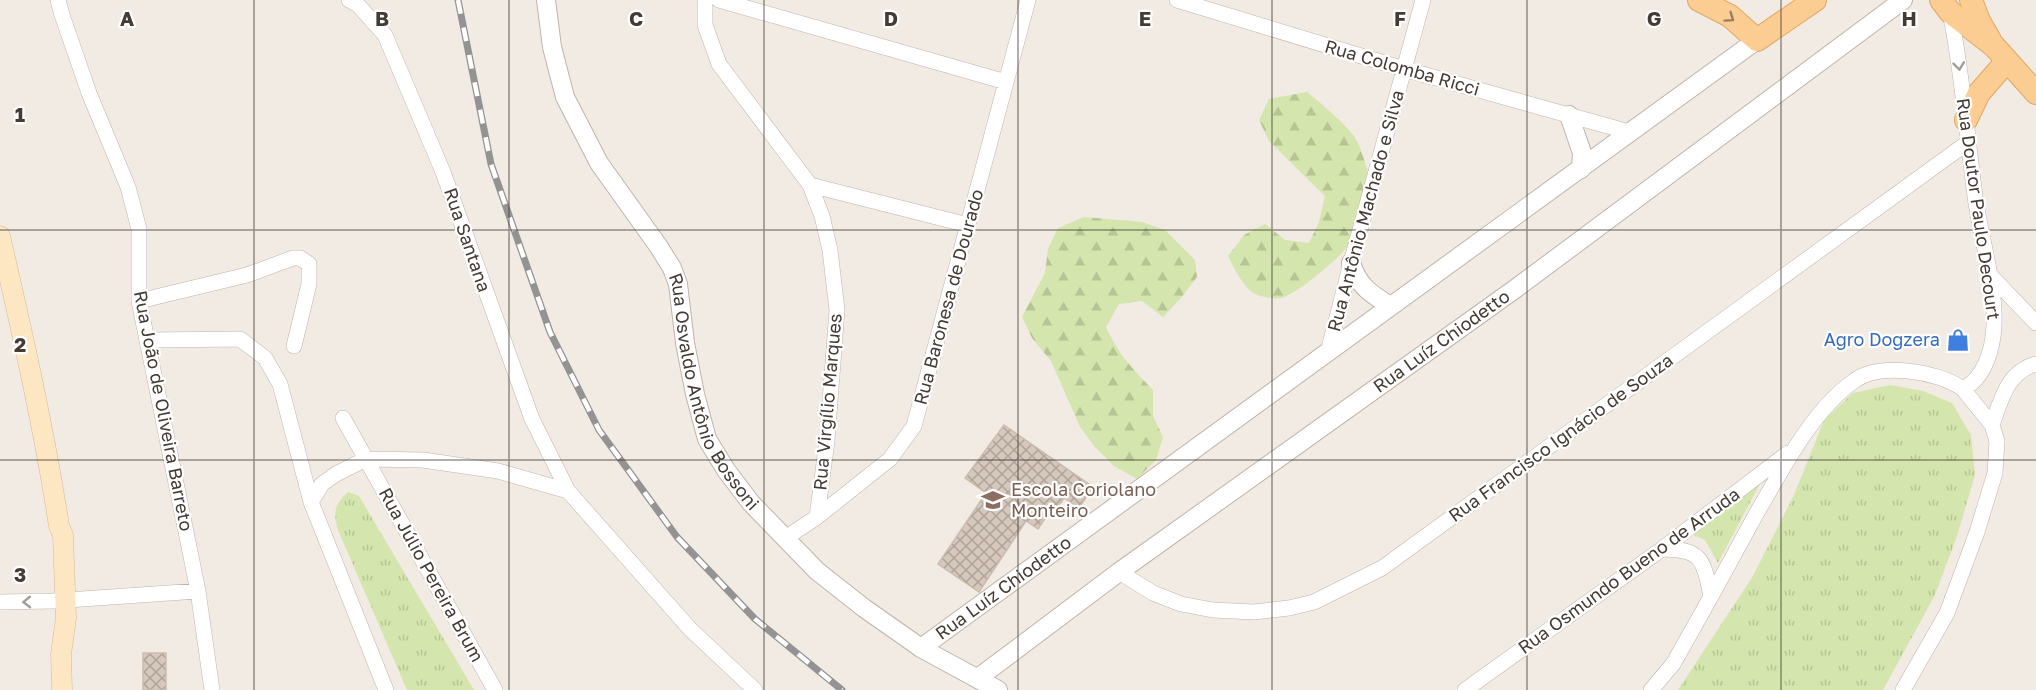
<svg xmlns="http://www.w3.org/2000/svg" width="2036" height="690" viewBox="0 0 2036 690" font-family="'Golos Text',sans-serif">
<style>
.forest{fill:url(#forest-firs)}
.park{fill:url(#park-tufts)}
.building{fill:url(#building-cross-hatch);stroke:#cdbcad;stroke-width:1.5}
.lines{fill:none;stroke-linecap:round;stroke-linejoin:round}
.minor-casing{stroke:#bfb4aa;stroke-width:16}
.tertiary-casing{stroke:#bfb4aa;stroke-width:20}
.secondary-casing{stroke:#d4ba96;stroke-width:21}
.primary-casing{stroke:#e0a763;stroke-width:24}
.minor{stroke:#fff;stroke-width:15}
.tertiary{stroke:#fff;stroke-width:18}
.secondary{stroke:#fde6c2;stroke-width:20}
.primary{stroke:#fbcd93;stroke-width:22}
.rail-casing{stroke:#939393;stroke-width:7}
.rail{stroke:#fff;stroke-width:4.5;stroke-dasharray:14;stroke-linecap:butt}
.oneway{stroke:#967d5f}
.oneway2{stroke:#a19d9a}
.grid{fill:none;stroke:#433b34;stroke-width:1.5;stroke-opacity:0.55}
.labels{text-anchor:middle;stroke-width:4.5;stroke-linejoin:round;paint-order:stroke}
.street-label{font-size:18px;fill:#433b34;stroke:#fff}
.shop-label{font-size:18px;fill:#366cbe;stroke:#fff;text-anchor:end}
.education-label{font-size:18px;fill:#785e54;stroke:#fff;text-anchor:start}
.grid-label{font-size:20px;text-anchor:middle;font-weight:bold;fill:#433b34;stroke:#fff;stroke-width:4.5;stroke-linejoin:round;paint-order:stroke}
</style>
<defs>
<pattern id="forest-firs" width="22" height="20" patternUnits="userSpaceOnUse" patternTransform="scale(1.5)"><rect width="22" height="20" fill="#d4e5ad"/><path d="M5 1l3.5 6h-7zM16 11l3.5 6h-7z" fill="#b7c595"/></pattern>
<pattern id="park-tufts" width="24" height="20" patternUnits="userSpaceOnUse" patternTransform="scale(1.5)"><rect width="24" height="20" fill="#d4e5ad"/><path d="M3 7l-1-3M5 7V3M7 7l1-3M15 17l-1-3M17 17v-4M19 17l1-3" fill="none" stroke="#b7c595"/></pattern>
<pattern id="building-cross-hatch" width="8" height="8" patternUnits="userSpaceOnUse" patternTransform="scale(1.5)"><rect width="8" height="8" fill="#d6c8bc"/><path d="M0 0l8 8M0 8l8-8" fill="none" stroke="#afa49a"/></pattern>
</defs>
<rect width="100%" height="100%" fill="#f1ebe4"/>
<path class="forest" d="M1307 92C1323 105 1341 120 1354 136 1362 146 1375 194 1374 207 1373 230 1304 292 1281 298 1276 299 1263 297 1258 295 1245 291 1234 268 1228 256L1244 235 1265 224 1285 240 1309 243 1319 222 1325 196 1269 141 1259 120 1269 99Z
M1084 217 1142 222 1165 230 1195 260 1197 277 1181 298 1163 317 1142 301 1119 304 1106 327C1117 352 1133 370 1153 390V416L1163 437 1156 460 1137 479 1114 466 1095 447 1080 427 1051 361 1032 338 1022 317 1045 273 1048 249 1058 228Z"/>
<path class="park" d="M1890 385 1923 391 1952 403 1971 435 1975 475 1957 536 1935 595 1883 690H1678L1753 576 1794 495 1824 420 1853 393Z
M1762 480 1718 563 1705 540 1693 535Z
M348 492 359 496 474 690H407L338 530C333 512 334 506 348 492Z"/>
<path class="building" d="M1004 425 1093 487 1079 508 1064 498 1054 513 1050 511 1038 529 1026 521 979 592 938 564 986 493 965 478Z
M143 653H166V690H143Z"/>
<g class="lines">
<g class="minor-casing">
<path id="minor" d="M58 0 62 15 89 93 128 187 139 229V301L198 591 212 690
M349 0 358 5 385 35 443 172 532 419 568 491
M705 0V25L719 64 810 185 822 216 830 250 837 310 827 441 817 517
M719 0 1006 82
M1177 0 1404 69 1629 132
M810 185 968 225
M1989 274 2036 323
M139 301 247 275 293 258H300L309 264V284L294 346
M148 340 240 339 265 358 280 384 311 502 386 690
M1328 352 1351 263 1423 0
M343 418 495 690
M1992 425C2001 400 2007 372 2036 364
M311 502 322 484 336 474 366 459 423 460 498 471 568 491 690 629 755 690
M784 539 817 517 890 459 914 426 1028 0
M1662 549C1702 549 1703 559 1711 596
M1119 572 1153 593 1181 604 1213 610 1254 612 1289 608 1314 602 1382 568 1967 143
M0 602 53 601 198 591
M1465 690 1662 549 1788 453
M1651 690 1673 664C1701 615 1728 566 1755 516 1781 472 1811 411 1854 381 1879 362 1938 371 1963 389
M1903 690 1947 613 1977 532 1995 473 1997 441 1992 425 1963 389C1985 378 1993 348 1994 326 1996 288 1982 241 1976 203 1967 139 1963 75 1950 12"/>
</g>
<g class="tertiary-casing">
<g id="tertiary">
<path id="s1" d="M546 0 552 47 565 97 599 163 659 247 672 268 678 284 685 343 695 394 707 439 726 470 751 503 817 571 864 608 921 648 998 690"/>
<path d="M1569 115 1582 153 1581 169"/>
<path d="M1351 263C1359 287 1370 293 1390 306"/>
<path id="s2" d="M921 648 1757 40"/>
<path id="s3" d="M978 678 1119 572 1515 289 1903 0"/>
</g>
</g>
<g class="secondary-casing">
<path id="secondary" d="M0 236C22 332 44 428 59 526L63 535 66 618 61 654 62 690"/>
</g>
<g class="primary-casing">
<path id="primary" d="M1699 0 1730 16 1757 40 1815 0
M1941 0 1950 12 1994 46 2036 93
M1971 0 1979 21 1990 40
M1966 120 1979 93 2007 61"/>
</g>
<use href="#minor" class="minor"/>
<use href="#tertiary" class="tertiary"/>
<use href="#secondary" class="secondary"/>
<use href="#primary" class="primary"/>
<g class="rail-casing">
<path id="rail" d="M458 0 491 164 550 332 599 430 677 537 755 619 842 690"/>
</g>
<use href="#rail" class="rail"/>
</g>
<defs><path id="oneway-chevron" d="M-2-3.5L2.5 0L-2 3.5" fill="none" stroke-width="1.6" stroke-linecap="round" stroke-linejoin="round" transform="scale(1.5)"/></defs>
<use class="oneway" href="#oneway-chevron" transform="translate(1730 18) rotate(35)"/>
<g class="oneway2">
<use href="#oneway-chevron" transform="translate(1959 66) rotate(83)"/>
<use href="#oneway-chevron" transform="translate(27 602) rotate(179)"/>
</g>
<path class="grid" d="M254 0V690M509 0V690M764 0V690M1018 0V690M1272 0V690M1527 0V690M1781 0V690M0 230H2036M0 460H2036"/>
<defs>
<g id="shop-bare" transform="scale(1.8)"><path d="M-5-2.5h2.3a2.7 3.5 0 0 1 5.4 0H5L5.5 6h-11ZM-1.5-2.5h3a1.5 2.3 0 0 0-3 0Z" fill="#3f7fe0" stroke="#fff" stroke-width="2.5" paint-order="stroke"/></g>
<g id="school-bare" transform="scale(1.8)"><path d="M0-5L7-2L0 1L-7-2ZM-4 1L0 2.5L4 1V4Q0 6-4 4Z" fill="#8d6e63" stroke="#fff" stroke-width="2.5" paint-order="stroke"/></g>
</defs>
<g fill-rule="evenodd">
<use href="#shop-bare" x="1958" y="340"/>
<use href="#school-bare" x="993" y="500"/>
</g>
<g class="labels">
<g class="street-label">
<text transform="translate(1402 68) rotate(16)" y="6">Rua Colomba Ricci</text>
<text transform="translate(1978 209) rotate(82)" y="6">Rua Doutor Paulo Decourt</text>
<text transform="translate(1366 211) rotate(-75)" y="6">Rua Antônio Machado e Silva</text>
<text transform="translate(467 240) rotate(71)" y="6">Rua Santana</text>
<text transform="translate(949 297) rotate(-75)" y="6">Rua Baronesa de Dourado</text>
<text dy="6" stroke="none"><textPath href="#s3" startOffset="573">Rua Luíz Chiodetto</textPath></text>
<text dy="6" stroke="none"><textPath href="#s1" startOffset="434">Rua Osvaldo Antônio Bossoni</textPath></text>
<text transform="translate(828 402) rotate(-85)" y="6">Rua Virgílio Marques</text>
<text transform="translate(163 411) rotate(79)" y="6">Rua João de Oliveira Barreto</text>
<text transform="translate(1561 438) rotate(-36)" y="6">Rua Francisco Ignácio de Souza</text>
<text transform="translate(1629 571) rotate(-36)" y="6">Rua Osmundo Bueno de Arruda</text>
<text transform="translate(431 575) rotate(61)" y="6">Rua Júlio Pereira Brum</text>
<text dy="6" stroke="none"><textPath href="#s2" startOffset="102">Rua Luíz Chiodetto</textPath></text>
</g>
<g class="shop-label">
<text x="1940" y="346">Agro Dogzera</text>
</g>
<g class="education-label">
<text x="1011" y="496">Escola Coriolano<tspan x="1011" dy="21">Monteiro</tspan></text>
</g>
</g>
<g class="grid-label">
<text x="127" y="26">A</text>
<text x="382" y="26">B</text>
<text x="636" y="26">C</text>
<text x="891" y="26">D</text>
<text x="1145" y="26">E</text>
<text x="1400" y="26">F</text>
<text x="1654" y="26">G</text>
<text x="1909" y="26">H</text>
<text x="20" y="122">1</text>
<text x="20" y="352">2</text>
<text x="20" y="582">3</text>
</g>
</svg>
